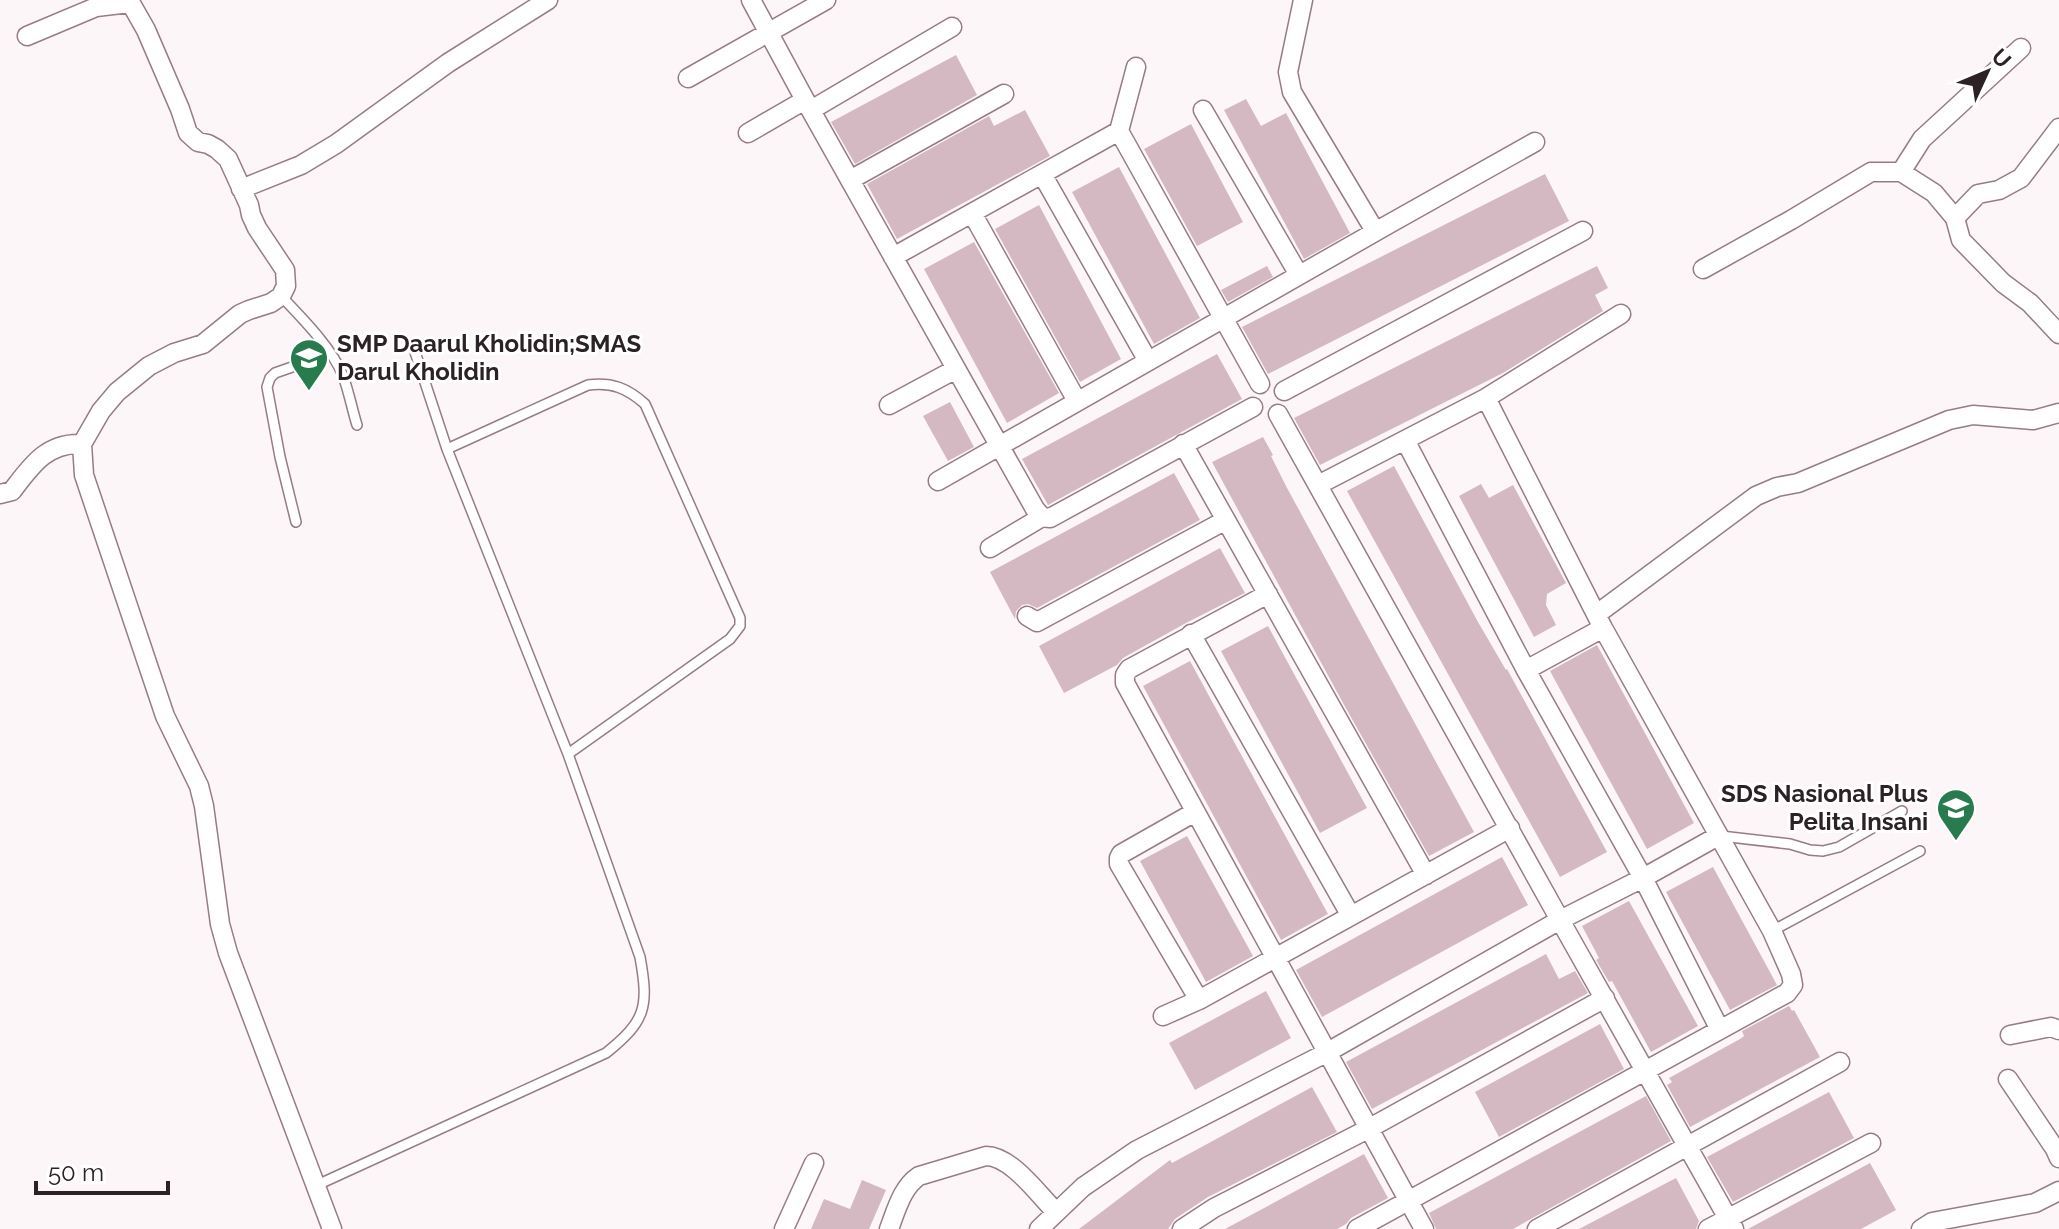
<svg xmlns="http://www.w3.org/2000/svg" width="2059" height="1229" viewBox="0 0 2059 1229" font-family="Raleway,sans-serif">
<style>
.building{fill:#d4b9c2}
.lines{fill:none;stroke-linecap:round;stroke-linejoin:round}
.lane-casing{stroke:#967d85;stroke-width:12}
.street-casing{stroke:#967d85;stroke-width:21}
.lane{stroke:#fff;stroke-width:9}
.street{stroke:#fff;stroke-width:18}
.labels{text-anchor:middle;stroke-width:6;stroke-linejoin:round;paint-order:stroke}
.poi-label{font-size:24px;font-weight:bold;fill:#2c2225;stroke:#fff;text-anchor:start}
</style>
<rect width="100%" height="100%" fill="#fcf6f8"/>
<path class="building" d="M956 55 977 95 855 164 831 122Z
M1246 99 1261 126 1286 113 1350 233 1304 259 1224 110Z
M1025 110 1050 156 897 239 867 184 989 116 994 126Z
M1191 124 1243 222 1197 246 1144 149Z
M1119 167 1200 318 1154 344 1072 192Z
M1545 174 1569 221 1268 374 1242 327Z
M1039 205 1121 359 1080 382 995 229Z
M974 242 1059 393 1007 423 924 269Z
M1267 266 1273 277 1228 302 1221 290Z
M1597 266 1608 288 1595 295 1603 311 1503 373 1320 465 1294 418Z
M1217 354 1242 399 1048 505 1022 459Z
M950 402 974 447 948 461 923 416Z
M1263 437 1273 455 1271 456 1286 486 1474 832 1429 856 1343 703 1212 462Z
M1394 466 1478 622 1506 670 1507 669 1607 852 1560 877 1347 491Z
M1174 473 1200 520 1037 608 1028 604 1022 605 1016 611 1015 619 990 572Z
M1481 484 1489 498 1513 485 1566 583 1547 594 1546 605 1556 625 1534 637 1459 496Z
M1220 548 1245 593 1186 623 1123 658 1117 665 1064 693 1039 646Z
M1268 626 1367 808 1320 833 1221 651Z
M1597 645 1694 823 1647 849 1550 671Z
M1190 661 1328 914 1281 940 1143 686Z
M1187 836 1253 956 1206 982 1140 861Z
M1502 857 1528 905 1322 1017 1296 970Z
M1713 867 1777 985 1730 1010 1666 892Z
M1629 901 1698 1026 1651 1052 1612 981 1609 982 1596 960 1599 958 1582 926Z
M1546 954 1559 979 1575 971 1588 993 1372 1109 1346 1062Z
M1266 991 1291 1038 1195 1090 1169 1043Z
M1789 1006 1792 1011 1794 1010 1820 1057 1690 1127 1667 1085 1672 1082 1669 1078 1740 1039 1744 1036 1742 1031Z
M1600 1024 1624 1069 1499 1137 1475 1092Z
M1312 1087 1337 1132 1208 1197 1175 1219 1168 1229H1079L1170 1160 1172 1163Z
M1829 1092 1854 1138 1733 1202 1707 1157Z
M1646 1096 1671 1141 1513 1229H1436L1429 1213Z
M1364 1154 1388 1198 1351 1218 1346 1224 1337 1229H1225Z
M1870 1163 1896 1210 1861 1229H1748Z
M1676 1178 1699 1221 1696 1229H1579Z
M862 1180 886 1190 869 1229H811L824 1199 850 1209Z"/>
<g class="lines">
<g class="lane-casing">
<path id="lane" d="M281 296C301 317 333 349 343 376 349 392 352 409 357 425
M447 449 588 385C612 382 627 388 645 404L740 618V626L730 639 568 754
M296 522 280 457 267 387 270 378 275 373 329 354
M1721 836 1790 844 1810 850 1823 851 1839 847 1902 811
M1772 931 1920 851
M315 1186 606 1053C646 1021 649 1007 640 957L568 754 447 449 414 349"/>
</g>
<g class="street-casing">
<path id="street" d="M129 0 146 30 180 109 188 133 198 142 208 144 217 149 228 159 249 205 251 215 257 228 285 270 286 286 281 296 271 303 249 310 240 314 203 344 174 353 149 366 117 392 101 411 82 444 84 475 165 716 199 786 204 806 220 924 228 953 332 1229
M751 0 805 100 1035 509 1042 517 1050 518 1253 407
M1303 0 1288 72 1292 92 1375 231
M27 36 96 7 130 3
M688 78 826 0
M811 110 952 27
M1203 110 1299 275
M1119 131 1136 67
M748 133 805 100
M1901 172 1922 139 2021 48
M1042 174 1148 361
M850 180 1004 94
M241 189 301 165 336 144 448 63 548 0
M972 213 1077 401
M1955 218 1978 194 1999 190 2021 178 2059 128
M893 257 1119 131 1260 384
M1703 269 1791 220 1871 172H1901L1934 193 1955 218 1961 240 2003 283 2030 303 2059 334
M1284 391 1583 231
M889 405 956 369
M1278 414 1560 920 1734 1229
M1405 440 1526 670 1643 878 1720 1030
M1183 444 1426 875
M938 481 1389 224 1535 142
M1318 485 1486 398 1621 314
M0 494 12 491C31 466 47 442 82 444
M990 548 1042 517
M1268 594 1129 669 1125 675V683L1424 1229
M1597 614 1756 496 1777 487 1798 483 1949 420 1973 415 2033 420 2059 413
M1027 616 1037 622 1226 520
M1191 634 1351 916
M1526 670 1603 628
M1195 812 1121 854 1119 858V864L1199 1000 1510 828
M1163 1016 1199 1000
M2010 1035 2051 1027 2059 1030
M2008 1079 2055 1149 2059 1158
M784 1229 814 1163
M889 1229C896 1211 902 1187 919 1176L986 1156C1011 1156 1038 1194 1055 1211
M1039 1229 1083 1187 1137 1150 1326 1053 1560 920 1643 878 1718 836
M1182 1229 1214 1208 1368 1129 1605 998
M1357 1229 1787 993 1793 985 1791 974 1772 931 1603 628 1486 398
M1537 1229 1840 1062
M1708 1229 1871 1143
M1921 1229 1932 1222 2035 1203 2059 1191"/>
</g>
<use href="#lane" class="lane"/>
<use href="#street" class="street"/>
</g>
<defs>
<g id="school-pin" transform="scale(2)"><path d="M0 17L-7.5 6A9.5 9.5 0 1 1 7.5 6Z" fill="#277b4d" stroke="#fff"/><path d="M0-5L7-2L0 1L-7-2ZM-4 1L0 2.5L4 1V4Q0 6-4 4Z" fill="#fff"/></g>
</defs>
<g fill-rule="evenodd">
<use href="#school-pin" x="309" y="358"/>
<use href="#school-pin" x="1956" y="808"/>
</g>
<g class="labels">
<g class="poi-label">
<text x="337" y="352">SMP Daarul Kholidin;SMAS<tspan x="337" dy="28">Darul Kholidin</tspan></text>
<text x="1928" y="802" text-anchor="end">SDS Nasional Plus<tspan x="1928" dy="28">Pelita Insani</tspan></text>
</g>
</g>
<g transform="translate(1987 72) rotate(46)" stroke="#ffffff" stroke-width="6" paint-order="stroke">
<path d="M0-6L14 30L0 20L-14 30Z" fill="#2c2225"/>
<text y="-12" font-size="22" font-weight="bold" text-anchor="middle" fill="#2c2225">U</text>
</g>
<path d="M36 1181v12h132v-12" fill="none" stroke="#2c2225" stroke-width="4"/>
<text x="48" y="1181" font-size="24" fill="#2c2225" stroke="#ffffff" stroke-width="6" paint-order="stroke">50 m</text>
</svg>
